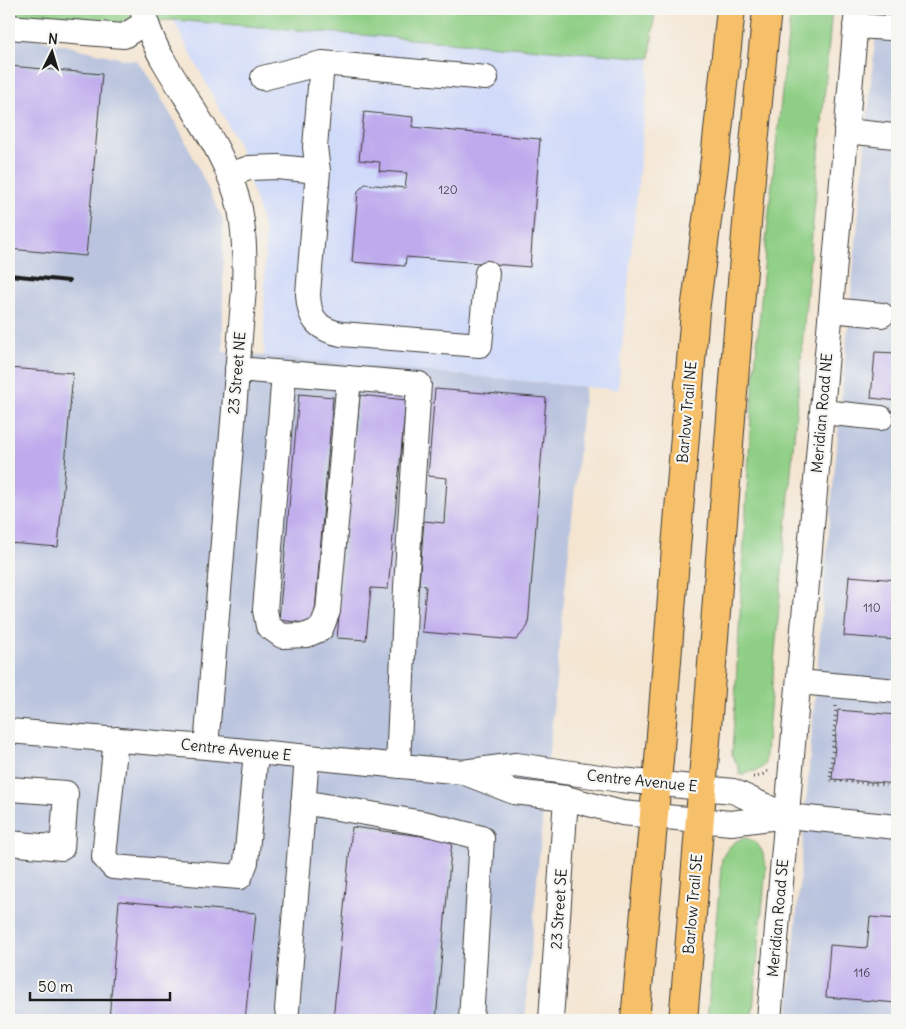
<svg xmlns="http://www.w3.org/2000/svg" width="906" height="1029" viewBox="0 0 906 1029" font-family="Delius,sans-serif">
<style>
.built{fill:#d0daf9}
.industrial{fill:#bac4de}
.green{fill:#8fcf85;stroke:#567650}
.building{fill:#beaaed}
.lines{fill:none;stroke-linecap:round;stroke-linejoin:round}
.minor-casing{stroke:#3c3a37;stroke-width:26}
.major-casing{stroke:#3c3a37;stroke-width:30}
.path{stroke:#3c3a37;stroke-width:3;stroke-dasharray:1 4;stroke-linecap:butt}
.minor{stroke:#fff;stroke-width:24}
.major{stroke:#f6c06b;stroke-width:28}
.rail{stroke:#1c1c1c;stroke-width:4}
.labels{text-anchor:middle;stroke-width:4.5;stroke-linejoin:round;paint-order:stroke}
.number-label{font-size:12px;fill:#444050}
.street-label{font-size:15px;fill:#1c1c1c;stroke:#f6f6f2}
</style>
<rect width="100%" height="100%" fill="#f6f6f2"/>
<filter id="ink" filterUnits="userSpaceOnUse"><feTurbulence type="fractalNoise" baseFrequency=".02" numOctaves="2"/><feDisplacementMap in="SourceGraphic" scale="10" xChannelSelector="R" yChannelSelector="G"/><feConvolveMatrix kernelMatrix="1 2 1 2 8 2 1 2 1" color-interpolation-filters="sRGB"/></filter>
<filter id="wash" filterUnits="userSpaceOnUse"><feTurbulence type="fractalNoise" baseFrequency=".0096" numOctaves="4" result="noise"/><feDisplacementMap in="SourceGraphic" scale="20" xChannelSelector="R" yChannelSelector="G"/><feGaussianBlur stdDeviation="1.12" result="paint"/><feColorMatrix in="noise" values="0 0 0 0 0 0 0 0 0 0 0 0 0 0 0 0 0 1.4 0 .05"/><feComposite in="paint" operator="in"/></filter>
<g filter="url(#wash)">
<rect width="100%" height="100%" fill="#f4e5d1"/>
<path class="built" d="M173 20 650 58 618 390 264 356 265 232 238 144Z"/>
<path class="industrial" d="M878 9H897V1020H788L826 562Z
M9 32 123 59 137 61 146 72 183 136 223 220V352L585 387 542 823 525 1020H9Z"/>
<path class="green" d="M9 9H655L650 58 173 20 146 22 124 36 9 27Z
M791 9H832L765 765C759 771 753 772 745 772L743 775 738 773 740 771 732 754 752 402 768 220Z
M746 838C761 843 764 853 766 868L752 1020H707L722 858C728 848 734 839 746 838Z"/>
<g id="blocks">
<path class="building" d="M9 66 102 74 86 256 9 249Z
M364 112 413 117 412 127 540 139 530 267 406 257 405 266 352 262 358 191 365 184 405 188 407 173 379 171 380 162 359 160Z
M895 348H897V401L871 398 875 352 895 353Z
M9 368 73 373 58 547 9 543Z
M435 389 546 398 528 626 516 640 422 632 426 586 419 585 424 521 444 523 447 478 428 476Z
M299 394 333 397 314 624 279 620Z
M360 395 406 400 388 589 371 588 366 640 337 638Z
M849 576 897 580V640L844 636Z
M838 710 897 715V784L832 779Z
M352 827 452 840 436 1020H333Z
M119 901 256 913 245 1020H109Z
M870 917 897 919V1003L826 997 830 945 867 948Z"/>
</g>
</g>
<g filter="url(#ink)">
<use href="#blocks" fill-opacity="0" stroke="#3c3a37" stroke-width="1"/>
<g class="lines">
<g class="minor-casing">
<path id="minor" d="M142 9C147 25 153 43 162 58 189 106 228 154 240 209 245 235 245 262 244 289L206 747
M855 26 890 28
M9 27 124 36 146 22
M263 78 322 63
M846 131 894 136
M318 171 315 147 322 63 486 78
M229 175 249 168 277 167 318 171 308 294C309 319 317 329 341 334L480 345 487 273
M831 310 882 315
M237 369 419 384 406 587 398 766
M284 373 265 610 268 626 282 636 307 635 321 629 328 611 349 378
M822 412 881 418
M799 682 897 691
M9 731 206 747 463 772 516 765 621 780 733 791 787 816
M116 739 104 857 113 867 240 877 246 862 256 752
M465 773 514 792 566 798 622 813 731 823 787 816 897 827
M9 789 66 793 62 848 9 843
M303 802 428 824 482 838 471 1020
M287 1010 307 757
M551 1020 566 798
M769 1020 857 9"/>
</g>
<g class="major-casing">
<path id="major" d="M635 1020 659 760 695 311 715 159 731 9
M683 1020C713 683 733 345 767 9"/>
</g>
<path class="path" d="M836 706 830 780 897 786
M753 777C759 777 766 774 769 769"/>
<use href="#minor" class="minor"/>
<use href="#major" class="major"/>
<path class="rail" d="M9 275 69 281"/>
</g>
</g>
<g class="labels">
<g class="number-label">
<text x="448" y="194">120</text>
<text x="872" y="612">110</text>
<text x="862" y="977">116</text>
</g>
<g class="street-label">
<text transform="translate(237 373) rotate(-85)" y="5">23 Street NE</text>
<text transform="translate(687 412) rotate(-85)" y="5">Barlow Trail NE</text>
<text transform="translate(822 413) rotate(-85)" y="5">Meridian Road NE</text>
<text transform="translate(236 750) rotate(6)" y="5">Centre Avenue E</text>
<text transform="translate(642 781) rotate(6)" y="5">Centre Avenue E</text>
<text transform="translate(693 904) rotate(-85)" y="5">Barlow Trail SE</text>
<text transform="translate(559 909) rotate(-86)" y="5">23 Street SE</text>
<text transform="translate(778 918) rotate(-85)" y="5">Meridian Road SE</text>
</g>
</g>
<rect width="906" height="1029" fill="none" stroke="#f6f6f2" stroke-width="30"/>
<g transform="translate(52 52) rotate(5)" stroke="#f6f6f2" stroke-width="4" paint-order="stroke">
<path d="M0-4L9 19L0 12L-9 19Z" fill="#1c1c1c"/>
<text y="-8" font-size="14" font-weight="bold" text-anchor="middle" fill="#1c1c1c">N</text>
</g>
<path d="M30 992v8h140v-8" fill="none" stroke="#1c1c1c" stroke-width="2.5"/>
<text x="38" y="992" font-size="15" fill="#1c1c1c" stroke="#f6f6f2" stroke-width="4" paint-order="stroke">50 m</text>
</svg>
